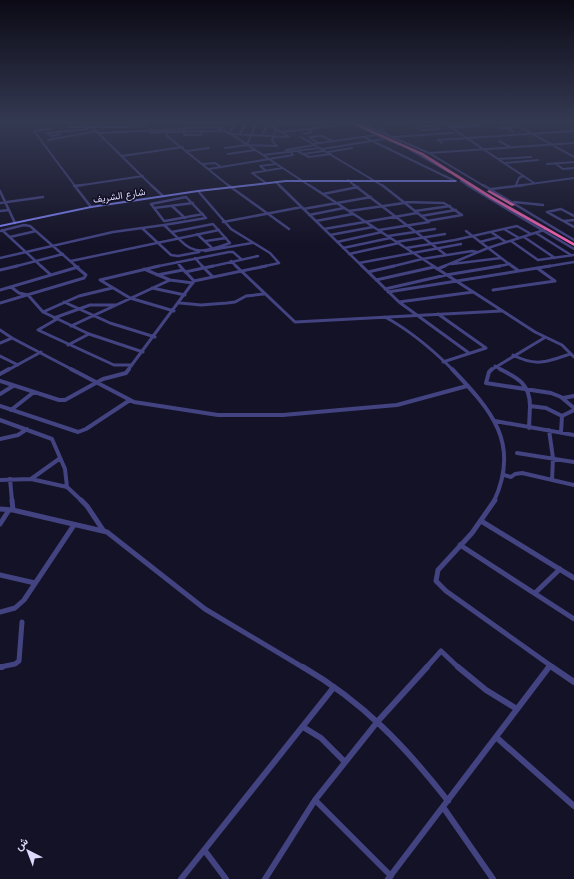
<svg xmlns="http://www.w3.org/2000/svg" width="574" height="879" viewBox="0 0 574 879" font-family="Quicksand,Vazirmatn,sans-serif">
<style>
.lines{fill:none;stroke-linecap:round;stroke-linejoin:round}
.street-far5{stroke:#424380;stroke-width:2}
.street-far4{stroke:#424380;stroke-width:2.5}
.street-far3{stroke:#424380;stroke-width:3}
.street-far2{stroke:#424380;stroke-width:4}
.street-far1{stroke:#424380;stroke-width:5}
.street{stroke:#424380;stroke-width:6}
.secondary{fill:#7b7ff1;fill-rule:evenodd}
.highway{fill:#ef62ae;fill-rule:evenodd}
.labels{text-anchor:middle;stroke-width:3.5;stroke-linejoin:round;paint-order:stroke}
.far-street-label{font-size:10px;fill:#dcdafb;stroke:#141226}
</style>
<rect width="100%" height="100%" fill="#141226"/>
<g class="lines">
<path class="street-far5" d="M101 121 93 128 152 186
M186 121 184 135H201L202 131
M262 121 288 136
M346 121 400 145
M355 121 429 153 484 186
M373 121 386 133
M441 121 534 183
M509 121 574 157
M54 122 56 121
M276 122 288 121
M391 122H403
M375 123 391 122 394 125
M186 124 235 123
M476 124 479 126 456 127 453 125Z
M388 125H402
M84 126 90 121
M271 126 342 121
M435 126 439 129 421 130 416 127 446 125
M67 127H129L135 121
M109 127 116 121
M129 127 146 126 148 121
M216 127 231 134 310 186
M450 127H456
M506 127 513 132
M185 128 223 127 226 125 225 122
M500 128 517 127
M51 129 34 131 75 186
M151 129V133L164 132
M164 129V132H167V136L229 186
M59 132 60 134 51 136 47 133 88 129
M167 132 221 131
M281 132 309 129
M99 133 185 129
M229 133 236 122
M231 134 289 137
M240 134 247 121
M304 134 312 132 309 129 350 123
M262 135 268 124
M301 137 383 186
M364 137 455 181
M393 137 452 133
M48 140 97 131
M499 141 510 147
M318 143 309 137 322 136 333 141
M442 143 438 140 574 131
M313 144 376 135
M247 145 257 121
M225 148 247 145 277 146 272 141 276 129
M322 149 384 139
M286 150 315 145
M410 150 449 172
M187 151 209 148
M297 151 309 157 331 154
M328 152 352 148
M429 153 574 143
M228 154 255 150
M303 154 324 151
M263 155 320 148
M122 156 183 147
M269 159 293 155 290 151
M498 159 531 157
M504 163 538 160
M203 164 215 163 221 167
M547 164 574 162
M556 164 563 169 574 168
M209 169 270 159
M265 170 260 166 276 164
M348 180 355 186
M461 181 469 186
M276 182 280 186
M266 183 252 173 282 168
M516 185 519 178 523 176
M76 186 143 176
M516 186 574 178"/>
<path class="street-far4" d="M74 185 91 207
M151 185 163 196
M228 185 289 229
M279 185 363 267
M309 185 435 267
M354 185 446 255
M467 185 574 249
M483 185 574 240
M74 186 83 185
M491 189 524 185
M0 191 15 223
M198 191 231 229 270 253 279 263 261 267
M323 194 358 187
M403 202 444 203 462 215 427 221
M514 202 543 205
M0 203 43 197
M172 206 185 218
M154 208 193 203
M303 209 371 197
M0 211 9 210
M349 211 404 203
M415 211 450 206
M547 212 574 227
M547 212 561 209 574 216
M309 215 344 208
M421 216 456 210
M164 221 151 204 186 197 206 218 164 225C191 250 191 258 230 243L213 224 172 232
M165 221 203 214
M316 221 353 214
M564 221 574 220
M223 222 302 207
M143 229 171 255 178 256 199 252
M324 229 417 213
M504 229 519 238
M2 230 42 267
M379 230 429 222 382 185
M0 231 24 225 30 226 77 267
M466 231 513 267
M491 232 506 242
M536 233 571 255
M197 234 211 247
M330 235 373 227
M388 236 435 229
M10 237 36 231
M524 237 555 258
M206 241 226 238
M511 241 538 260 574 255
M337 242 382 232
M396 242 445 234
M480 242 499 237
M343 248 390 238
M406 248 455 240 517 226 531 234
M205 251 252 243
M349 254 399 243
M0 258 113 232 164 225
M195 258 203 267
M71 261 219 230
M231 261 237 267
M177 262 181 267
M359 263 461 244
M452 264 501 258
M13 267 63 254
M154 267 229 252H233L241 259
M209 267 258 256
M390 267 422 259 472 251 477 252
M442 267 488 248 544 230
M494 267 510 264
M544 267 574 262"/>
<path class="street-far3" d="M41 266 51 275
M159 266 100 280 130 298 174 311
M180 266 194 281
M202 266 213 277
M236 266 295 322 501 311
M362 266 399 302 469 353
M433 266 535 332 562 345 574 357
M512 266 519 271
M144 269 170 280 193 283
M437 269 445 266
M0 270 17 266
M185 272 213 266
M368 272 394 266
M157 275 183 270
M376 280 434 267
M11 287 19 293 28 295 43 312
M112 288 79 296 43 312 89 334 143 352
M152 288 185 295
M385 289 446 275 500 266
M0 290 78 267
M493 290 555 281 537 268
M388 292 550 266
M64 302 110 323 155 337
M399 302 473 292
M0 303 84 278 86 275 75 266
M180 303 201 305 227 303 235 302 246 296 264 294
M438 314 486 348
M385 317C411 331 432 349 453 370
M54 318 90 305H115
M57 319 38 330 114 365H132
M71 326 170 280
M0 330 12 338
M0 343 12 338 73 370
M68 345 89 334
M513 355C536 367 547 362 570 354
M0 356 18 365
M443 362 486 348
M495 366 502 370
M8 370 41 352
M128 370 194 281 266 266
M491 370 544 338"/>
<path class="street-far2" d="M71 369 134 402 218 415H283L397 405 467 386
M452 369C491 410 521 443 494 501
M492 369 489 372 486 383 551 393 561 397 574 408
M500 369C518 378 530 384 530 406
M0 374 9 369
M0 381 59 400H65L103 379 126 373 129 369
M0 394 13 386
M563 398 574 396
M0 406 78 432 86 429 130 400
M11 410 34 392
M562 416 574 410
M0 420 52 439 65 469 67 487 82 501
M495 421 574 435
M529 428 530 406 546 408 562 416 561 432
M549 430 553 458 552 480
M0 439 18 435 27 429
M517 453 574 462
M504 475 511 477 515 474 522 473 574 485
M10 479 12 501
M31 479 59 459
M0 480 31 479 67 487"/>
<path class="street-far1" d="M12 500 13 510
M81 500 87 506 103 530
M495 500 472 533 438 570 436 581 446 591 554 668
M0 509 13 510 107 532 205 609 304 668
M481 521 574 578
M0 524 9 510
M460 545 574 619
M0 575 35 583
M535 593 560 569
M0 612 15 608 24 600 74 525
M0 667 15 664 19 661 22 622
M426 668 441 651 459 668
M548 668 550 665"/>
<path class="street" d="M0 667H2
M303 667C363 702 405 746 448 801
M458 667 486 690 517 709
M552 667 574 682
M303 727 321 738 345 762
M496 737 574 806
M315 800 391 876
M443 807 493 879
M205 851 226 879
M181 879 334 687
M265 879 315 800 378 721 427 667
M388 879 549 667"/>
<path class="secondary" d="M286 180H456L457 181 456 182H286L198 192 91 208 0 227V225L91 206 198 190Z"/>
<path class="highway" d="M351 121 423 153 493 197 574 243V246L491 199 421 155 347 121Z
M489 190 514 204 515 205 512 206 488 192 487 191Z"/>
</g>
<linearGradient id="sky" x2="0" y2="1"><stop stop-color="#0b0a15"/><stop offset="0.5" stop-color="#343952"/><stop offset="1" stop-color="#343952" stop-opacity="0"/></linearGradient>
<rect width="574" height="244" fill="url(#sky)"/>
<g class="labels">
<g class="far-street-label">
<text transform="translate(119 195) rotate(-9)" y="4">شارع الشريف</text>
</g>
</g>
<g transform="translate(28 851) rotate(318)" stroke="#141226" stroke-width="3" paint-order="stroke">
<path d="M0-3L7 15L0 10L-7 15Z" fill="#dcdafb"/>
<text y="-6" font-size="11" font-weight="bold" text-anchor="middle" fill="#dcdafb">ش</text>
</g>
</svg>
